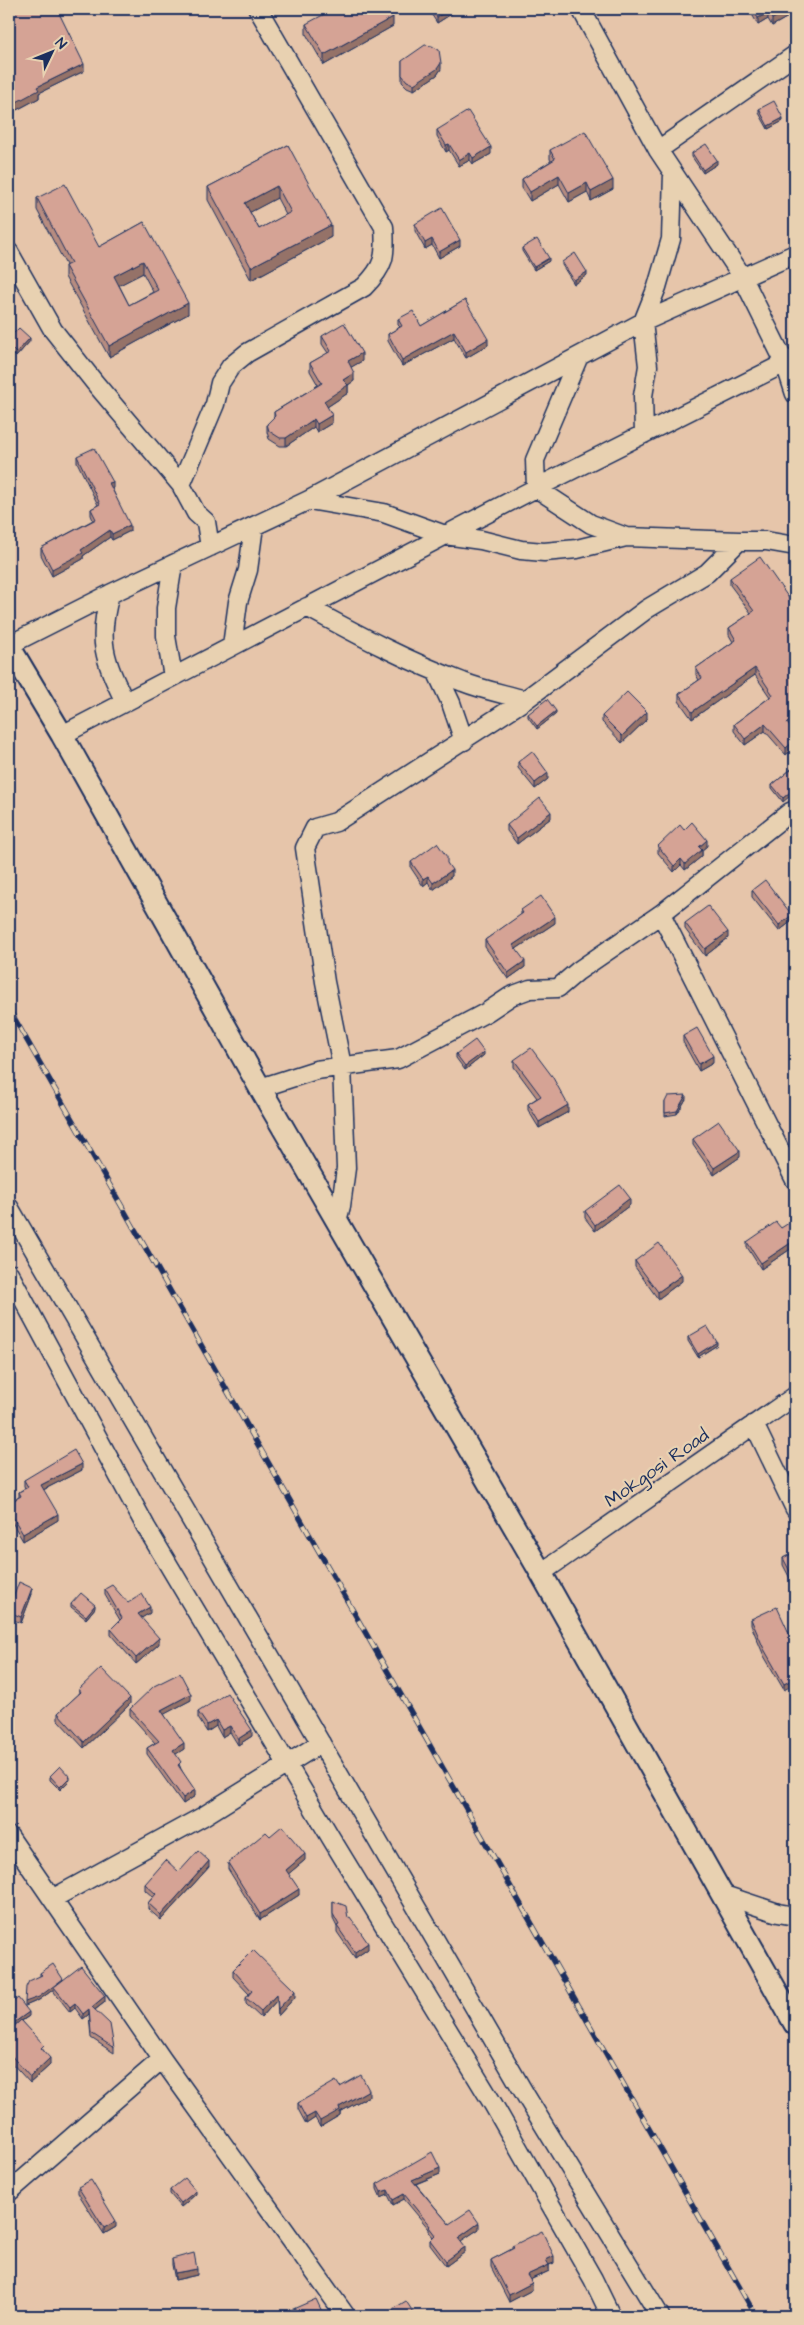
<svg xmlns="http://www.w3.org/2000/svg" width="804" height="2325" viewBox="0 0 804 2325" font-family="'Architects Daughter',sans-serif">
<style>
.lines{fill:none;stroke-linecap:round;stroke-linejoin:round}
.minor-casing{stroke:#1b2f5e;stroke-width:21}
.tertiary-casing{stroke:#1b2f5e;stroke-width:25}
.minor{stroke:#e8d1b1;stroke-width:18}
.tertiary{stroke:#e8d1b1;stroke-width:21}
.rail-casing{stroke:#1b2f5e;stroke-width:5.5}
.rail{stroke:#e8d1b1;stroke-width:4;stroke-dasharray:11;stroke-linecap:butt}
.wall{fill:#b78c80;stroke:#1b2f5e;fill-rule:evenodd}
.shaded-wall{fill:#957268;stroke:#1b2f5e}
.building{fill:#d5a395;stroke:#1b2f5e;fill-rule:evenodd}
.labels{text-anchor:middle;stroke-width:4.5;stroke-linejoin:round;paint-order:stroke}
.street-label{font-size:19px;fill:#1b2f5e;stroke:#e8d1b1}
</style>
<rect width="100%" height="100%" fill="#e6c5aa"/>
<filter id="ink" filterUnits="userSpaceOnUse"><feTurbulence type="fractalNoise" baseFrequency=".02" numOctaves="2"/><feDisplacementMap in="SourceGraphic" scale="10" xChannelSelector="R" yChannelSelector="G"/><feConvolveMatrix kernelMatrix="1 2 1 2 8 2 1 2 1" color-interpolation-filters="sRGB"/></filter>
<g filter="url(#ink)">
<g class="lines">
<g class="minor-casing">
<path id="minor" d="M581 9 658 150 742 276 785 363 795 394
M658 150 795 55
M9 252 53 330 95 383 181 485 196 513 206 522 210 547
M579 356 535 460 536 488 591 524 626 537 739 541
M644 434 643 396 648 366 643 322 657 287 671 239 673 173
M181 485 215 404 220 383 231 366 247 353 364 287C385 266 386 256 384 227L258 9
M309 500 384 513 445 535 481 540 521 550 544 552 577 549 626 537
M173 564 166 608V636L173 677
M110 594C97 641 104 659 125 702
M307 607C358 635 409 662 463 682 483 690 505 694 525 700
M9 645 110 594 309 500 643 322 795 254
M232 646 238 602 248 570 254 526
M436 671 451 703 464 741
M62 735 536 488 795 358
M661 914 795 1180
M260 1088 316 1070 398 1059 487 1012 511 996 530 989 558 988 578 971 661 914 790 812 795 810
M9 1207 526 2096 660 2316
M337 1221 341 1206 346 1168 342 1066 325 982 305 848 315 828 336 822 525 700 647 609 707 573 739 541H766L795 546
M9 1273 146 1527 331 1838 493 2104 593 2279 611 2316
M754 1424 795 1509
M541 1573 795 1396
M9 1836 162 2059 346 2316
M721 1894 778 1913 795 1916
M52 1899 202 1817 321 1743
M9 2192 162 2059"/>
</g>
<g class="tertiary-casing">
<path id="tertiary" d="M9 646 62 735 260 1088 541 1573 795 2024"/>
</g>
<use href="#minor" class="minor"/>
<use href="#tertiary" class="tertiary"/>
<g class="rail-casing">
<path id="rail" d="M9 1009 756 2316"/>
</g>
<use href="#rail" class="rail"/>
</g>
<path class="wall" d="M13 9H57L84 71 39 93V98L11 113 9 109V15L13 13Z
M428 9H456V11L437 23Z
M749 9H795V13L772 26 768 19 758 25Z
M306 24 393 26 324 65 306 34Z
M402 61 441 69 437 75 414 90 407 87 402 82Z
M759 109 783 121 768 129 759 113Z
M437 130 491 154 473 164 470 160 459 166 449 150 446 152 437 136Z
M288 145 331 237 251 280 208 200V187ZM277 198 286 215 259 229 250 212Z
M550 150 613 189 591 201 587 192 569 202 559 184 530 201 522 188V179L551 161 550 159Z
M692 153 717 164 703 173 692 157Z
M37 198 99 247 144 222 188 314 109 357 65 277V266L66 265 37 210ZM143 273 153 292 129 305 119 285Z
M415 224 460 246 439 258 432 245 425 249 415 231Z
M522 248 549 261 534 270 522 251Z
M562 262 587 275 574 284 562 265Z
M465 300 488 345 466 358 454 338 402 366 388 341V334L400 327 398 325V319L421 326Z
M322 336 362 361 351 367 354 381 348 385V393L327 407 332 423 317 432 314 427 286 446H280L269 439 267 432V424L274 417V412L318 385 310 371V363L328 353 322 344Z
M9 338 30 341 16 357 9 350Z
M77 456 113 488H112L130 531 112 540 110 537 83 556V559L52 576 41 555V548L93 520 91 515V509L98 505 77 462Z
M730 578 795 607V723L790 727 786 755 765 731 745 745 734 731V724L770 697 755 675 692 719 679 701V694L699 680 696 675V668L733 642 729 635V628L751 613 730 585Z
M528 714H556L537 729 528 717Z
M602 716 647 719 622 743 602 722Z
M518 762 548 779 535 789 518 768Z
M795 766 783 802 772 788V785Z
M551 818 517 844 507 831V825Z
M684 830 707 846 702 850V856L685 870 681 865 674 872 658 853V846Z
M411 862 447 863 452 876 433 890 428 882 423 886 411 868Z
M752 890 792 921 779 931 752 897Z
M521 910 555 923 516 949 525 967 508 979 485 947V940L521 915Z
M685 923 728 938 705 956 685 929Z
M683 1036 713 1063 699 1071 683 1042Z
M456 1054 484 1055 465 1070 456 1058Z
M514 1060 568 1112 539 1128 528 1110V1104L537 1098 514 1067Z
M686 1099 677 1114 665 1116V1102Z
M693 1139 740 1157 714 1175 693 1145Z
M630 1205 595 1231 585 1218V1211Z
M795 1227V1246L761 1269 747 1247V1242L781 1228Z
M635 1261 682 1281 658 1299 635 1267Z
M688 1337 717 1345 698 1357 688 1341Z
M82 1470 43 1490 58 1520 23 1541 9 1517V1503L19 1497V1492L25 1488 24 1486V1480Z
M795 1552V1588L783 1565V1558Z
M105 1589 128 1603 150 1613 141 1618 159 1644 136 1664 111 1635V1629L120 1620 105 1595Z
M32 1594 21 1623 9 1618V1609Z
M71 1604 95 1608 86 1619 71 1607Z
M751 1619 794 1644 784 1690 764 1656 751 1625Z
M79 1689 130 1704 84 1748 58 1720V1713L79 1694Z
M191 1700 164 1714 184 1749 175 1754 181 1769 195 1796 183 1804 147 1754V1748L155 1743 130 1715V1709Z
M198 1712 252 1736 238 1745 230 1732 222 1737 216 1726 207 1732 198 1718Z
M50 1776 70 1780 60 1790 50 1780Z
M270 1836 305 1860 288 1874 299 1895 260 1920 228 1869V1863Z
M209 1867 161 1920 148 1909V1903L153 1897 145 1890V1884L179 1872Z
M333 1901 348 1918 368 1949 355 1958 337 1932V1927L333 1919Z
M233 1970 295 1997 278 2016 277 2000 261 2018 246 2004V1998L249 1994 233 1977Z
M40 1973 63 1980 105 2002 95 2010 114 2048V2053L91 2038 89 2014 83 2019 75 2008 70 2012 54 1992V1989L39 2000 25 2006 40 1976Z
M9 2005 29 2016 22 2021 44 2051 50 2065 30 2083 9 2060V2031L15 2025 9 2017Z
M340 2087 369 2096 340 2112V2115L320 2127 315 2118 306 2124 298 2109V2103Z
M440 2174 416 2184 449 2224 479 2229 460 2241 465 2252 446 2266 430 2245V2240L433 2237 429 2232V2229L404 2199 393 2205 388 2195 381 2198 377 2189V2184Z
M78 2187 116 2227 104 2234 78 2193Z
M170 2190 196 2194 181 2207 170 2194Z
M512 2246 554 2263 549 2265V2271L530 2280 532 2290 509 2302 491 2267V2260L512 2249Z
M172 2259 197 2275 175 2280 172 2265Z
M393 2309 415 2316H395L393 2312Z"/>
<path class="shaded-wall" d="M449 9H456V11L437 23V17Z
M791 9H795V13L772 26V19Z
M768 13V19L758 25V18Z
M393 17V26L324 65V55Z
M441 63V69L437 75 414 90V84Z
M84 64V71L39 93V98L11 113V105L37 87Z
M783 118V121L768 129V126Z
M449 144V150L446 152V145Z
M491 147V154L473 164V158Z
M470 153V160L459 166V160Z
M717 160V164L703 173V170Z
M559 175V184L530 201V192Z
M613 180V189L591 201V192Z
M587 183V192L569 202V193Z
M277 186V198L245 215V203Z
M331 225V237L251 280V267Z
M432 239V245L425 249V243Z
M460 240V246L439 258V252Z
M549 258V261L534 270V267Z
M143 261V273L114 288V276Z
M587 272V275L574 284V280Z
M188 303V314L109 357V346Z
M454 331V338L402 366V360Z
M30 338V341L16 357V353Z
M488 339V345L466 358V352Z
M362 353V361L348 369V361Z
M354 373V381L348 385V393L324 409V401L343 380Z
M332 415V423L317 432V424Z
M314 419V427L286 446V438Z
M113 482V488L109 490V483Z
M130 525V531L112 540V534Z
M110 530V537L83 556V559L52 576V569L81 550Z
M755 668V675L692 719V712Z
M556 711V714L537 729V726Z
M647 712V719L622 743V736Z
M795 716V723L787 729V723Z
M765 724V731L745 745V739Z
M795 740V747L786 755V748Z
M548 773V779L535 789V783Z
M795 788V792L783 802V798Z
M551 812V818L517 844V838Z
M707 840V846L702 850V856L685 870V864L699 847Z
M681 859V865L674 872V866Z
M452 870V876L433 890V883Z
M428 876V882L423 886V879Z
M792 915V921L779 931V925Z
M555 917V923L513 951V945Z
M728 932V938L705 956V949Z
M525 961V967L508 979V973Z
M484 1052V1055L465 1070V1066Z
M713 1056V1063L699 1071V1064Z
M686 1095V1099L677 1114V1111Z
M568 1105V1112L539 1128V1122Z
M740 1151V1157L714 1175V1168Z
M630 1198V1205L595 1231V1225Z
M795 1240V1246L761 1269V1263Z
M682 1275V1281L658 1299V1292Z
M717 1342V1345L698 1357V1354Z
M82 1464V1470L41 1491V1485Z
M58 1514V1520L23 1541V1534Z
M32 1588V1594L21 1623V1617Z
M95 1605V1608L86 1619V1616Z
M150 1607V1613L138 1620V1614Z
M159 1638V1644L136 1664V1658Z
M795 1678V1684L784 1690V1684Z
M191 1694V1700L161 1716V1710Z
M130 1698V1704L84 1748V1742Z
M216 1720V1726L207 1732V1725Z
M230 1726V1732L222 1737V1730Z
M252 1730V1736L238 1745V1739Z
M184 1743V1749L173 1756V1750Z
M70 1777V1780L60 1790V1787Z
M195 1790V1796L183 1804V1798Z
M305 1854V1860L286 1876V1870Z
M209 1861V1867L161 1920V1915Z
M15 1866V1872L9 1877V1871Z
M299 1889V1895L260 1920V1914Z
M368 1943V1949L355 1958V1952Z
M63 1979V1982L54 1987V1989L39 2000 25 2006V2002Z
M295 1991V1997L278 2016V2009Z
M277 1994V2000L261 2018V2011Z
M105 1996V2002L92 2012V2007Z
M75 2003V2008L70 2012V2007Z
M89 2009V2014L83 2019V2014Z
M29 2012V2016L15 2025V2022Z
M50 2058V2065L30 2083V2077Z
M369 2090V2096L340 2112V2115L320 2127V2121L339 2107Z
M315 2113V2118L306 2124V2118Z
M440 2168V2174L412 2185V2180Z
M388 2190V2195L381 2198V2192Z
M196 2191V2194L181 2207V2203Z
M404 2194V2199L393 2205V2200Z
M116 2221V2227L104 2234V2228Z
M479 2223V2229L458 2243V2238Z
M465 2247V2252L446 2266V2261Z
M554 2256V2263L546 2266V2260Z
M549 2265V2271L527 2281V2275Z
M197 2269V2275L175 2280V2273Z
M532 2283V2290L509 2302V2295Z"/>
<path class="building" d="M15 9H57L84 64 37 87 39 90 11 105 9 102V15L16 11Z
M334 9H388L393 17 324 55 306 24Z
M432 9H449L437 17Z
M752 9H791L772 19 768 13 758 18Z
M425 45 432 46 439 50 441 63 437 69 414 84 407 81 402 75V61Z
M774 101 783 118 768 126 759 109Z
M468 111 491 147 473 158 470 153 459 160 449 144 446 145 437 130Z
M585 131 613 180 591 192 587 183 569 193 559 175 530 192 522 179 555 159 550 150Z
M706 144 717 160 703 170 692 153Z
M288 145 331 225 251 267 208 187ZM277 186 291 212 259 229 245 203Z
M65 184 99 247 144 222 188 303 109 346 65 266 71 263 37 198ZM143 261 158 290 129 305 114 276Z
M442 208 460 240 439 252 432 239 425 243 415 224Z
M537 239 549 258 534 267 522 248Z
M575 253 587 272 574 280 562 262Z
M465 300 488 339 466 352 454 331 402 360 388 334 402 326 398 319 413 311 421 326Z
M344 323 362 353 348 361 354 373 343 380 348 385 324 401 332 415 317 424 314 419 286 438H280L269 431 267 424 275 416 274 412 322 383 310 363 331 351 322 336Z
M19 328 30 338 16 353 9 346V338Z
M94 448 113 482 109 483 130 525 112 534 110 530 81 550 83 553 52 569 41 548 96 519 91 509 100 504 77 456Z
M760 557 795 607V716L787 723 795 733V740L786 748 765 724 745 739 734 724 773 695 755 668 692 712 679 694 702 678 696 668 736 640 729 628 754 611 730 578Z
M627 692 647 712 622 736 602 716Z
M547 699 556 711 537 726 528 714Z
M532 751 548 773 535 783 518 762Z
M795 766V788L783 798 772 785Z
M540 798 551 812 517 838 507 825Z
M692 822 707 840 699 847 702 850 685 864 681 859 674 866 658 846 680 825 684 830Z
M437 843 447 857V863L452 870 433 883 428 876 423 879 411 862Z
M765 880 792 915 779 925 752 890Z
M541 896 555 917 513 945 525 961 508 973 485 940 523 913 521 910Z
M708 906 728 932 705 949 685 923Z
M697 1028 713 1056 699 1064 683 1036Z
M475 1040 484 1052 465 1066 456 1054Z
M531 1048 552 1076 568 1105 539 1122 528 1104 541 1096 514 1060Z
M686 1095 677 1111 665 1113V1102L668 1096Z
M719 1121 740 1151 714 1168 693 1139Z
M620 1185 630 1198 595 1225 585 1211Z
M792 1221 795 1227V1240L761 1263 747 1242 776 1222 781 1228Z
M659 1243 682 1275 658 1292 635 1261Z
M707 1326 717 1342 698 1354 688 1337Z
M74 1450 82 1464 41 1485 58 1514 23 1534 9 1511V1503L21 1496 19 1492 28 1487 24 1480Z
M795 1552V1581L783 1558Z
M19 1582 32 1588 21 1617 9 1612V1609Z
M112 1585 128 1603 142 1594 150 1607 138 1614 159 1638 136 1658 111 1629 122 1618 105 1589Z
M81 1593 95 1605 86 1616 71 1604Z
M777 1607 794 1644 795 1643V1678L784 1684 764 1649 751 1619Z
M101 1668 130 1698 84 1742 58 1713 81 1692 79 1689Z
M180 1673 191 1694 161 1710 184 1743 173 1750 181 1762 178 1765 195 1790 183 1798 147 1748 159 1741 130 1709 154 1686Z
M227 1693 252 1730 238 1739 230 1726 222 1730 216 1720 207 1725 198 1712Z
M60 1766 70 1777 60 1787 50 1776Z
M282 1826 305 1854 286 1870 299 1889 260 1914 228 1863 266 1832 270 1836Z
M198 1851 209 1861 161 1915 148 1903 156 1894 145 1884 166 1860 179 1872Z
M9 1857 15 1866 9 1871Z
M333 1901 346 1906 348 1918 350 1917 368 1943 355 1952 337 1926 339 1925 333 1914Z
M253 1950 295 1991 278 2009 277 1994 261 2011 246 1998 252 1991 233 1970Z
M53 1964 63 1979 39 1997 25 2002 26 1987 29 1981 42 1975 40 1973Z
M81 1966 105 1996 92 2007 110 2024 114 2048 91 2033 89 2009 83 2014 75 2003 70 2007 54 1987Z
M18 1998 29 2012 15 2022 9 2014V2005Z
M21 2020 44 2045 41 2048 50 2058 30 2077 9 2053V2031Z
M361 2075 369 2090 339 2107 340 2110 320 2121 315 2113 306 2118 298 2103 336 2081 340 2087Z
M432 2152 440 2168 412 2180 449 2224 470 2210 479 2223 458 2238 465 2247 446 2261 430 2240 435 2235 429 2227 430 2226 404 2194 393 2200 388 2190 381 2192 377 2184Z
M185 2178 196 2191 181 2203 170 2190Z
M91 2180 116 2221 104 2228 78 2187Z
M542 2231 554 2256 546 2260 549 2265 527 2275 532 2283 509 2295 491 2260 514 2248 512 2246Z
M194 2253 197 2269 175 2273 172 2259Z
M316 2299 324 2316H286L284 2313Z
M406 2301 415 2315 413 2316H397L393 2309Z"/>
</g>
<g class="labels">
<g class="street-label">
<text transform="translate(656 1467) rotate(-35)" y="7">Mokgosi Road</text>
</g>
</g>
<rect width="804" height="2325" fill="none" stroke="#e8d1b1" stroke-width="30"/>
<rect x="15" y="15" width="774" height="2295" fill="none" stroke="#1b2f5e" stroke-width="2" filter="url(#ink)"/>
<g transform="translate(52 52) rotate(47)" stroke="#e8d1b1" stroke-width="4" paint-order="stroke">
<path d="M0-4L9 19L0 12L-9 19Z" fill="#1b2f5e"/>
<text y="-8" font-size="14" font-weight="bold" text-anchor="middle" fill="#1b2f5e">N</text>
</g>
</svg>
